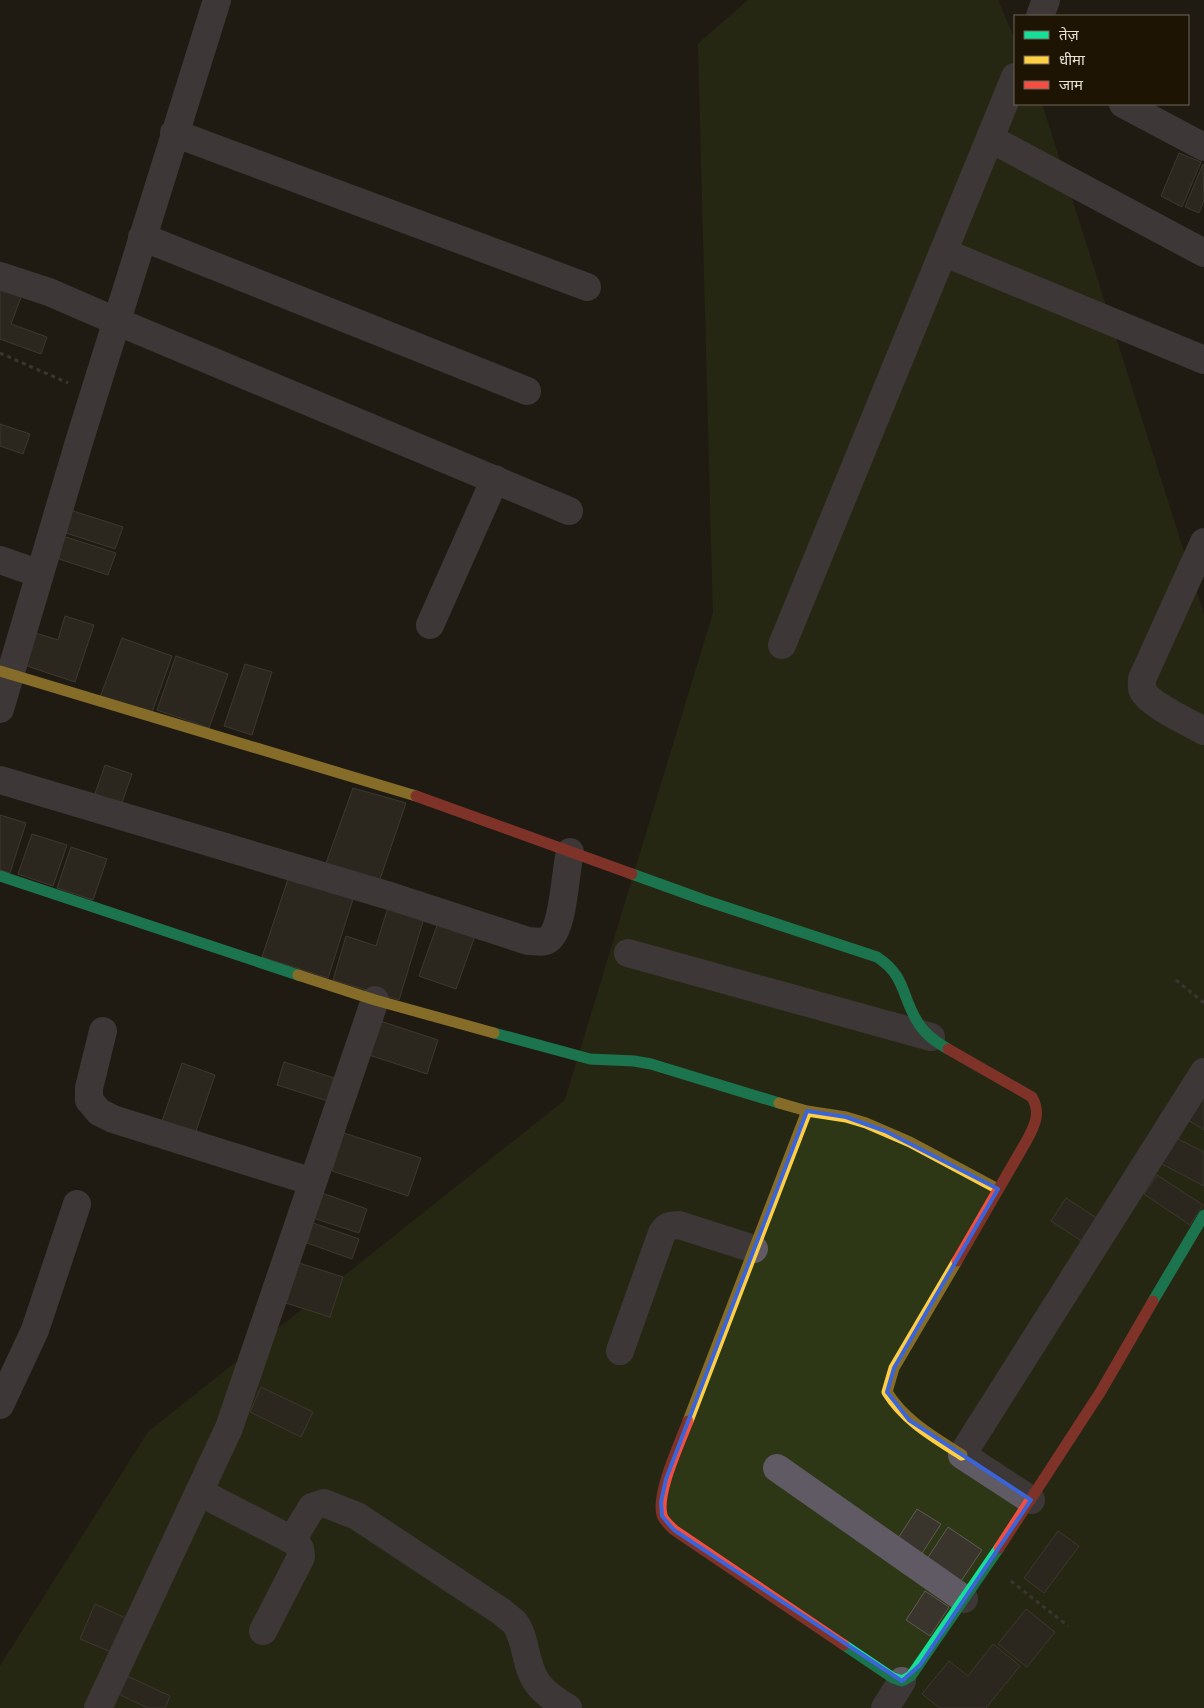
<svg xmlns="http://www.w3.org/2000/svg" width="1204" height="1708" viewBox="0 0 1204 1708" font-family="Commissioner,'Noto Sans Devanagari',sans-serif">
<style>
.green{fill:#2e3715}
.building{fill:#39352d;stroke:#5f5a52}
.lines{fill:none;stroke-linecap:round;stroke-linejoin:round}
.path{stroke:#5a5657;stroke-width:3;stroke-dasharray:4 4;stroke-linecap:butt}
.street{stroke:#5f5a64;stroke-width:28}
.fast{stroke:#16e098;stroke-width:11}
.slow{stroke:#ffcf43;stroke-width:11}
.jam{stroke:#f24e42;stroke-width:11}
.marked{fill:none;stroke:#3b64d8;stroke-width:4;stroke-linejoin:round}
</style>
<rect width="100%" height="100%" fill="#211c12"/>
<path class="green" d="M748 0H998L1015 40V104H1042L1204 615V1708H0V1666L148 1432 565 1100 713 613 698 44Z"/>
<path class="building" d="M1179 153 1201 162 1182 207 1161 196Z
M1203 164 1204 201 1199 213 1185 207Z
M0 284 23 292 11 324 47 337 41 354 0 339Z
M0 424 30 434 23 454 0 446Z
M70 510 123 527 115 549 63 532Z
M63 536 116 553 108 575 56 558Z
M65 616 94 625 75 682 18 663 29 631 58 640Z
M122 638 172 656 151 715 100 697Z
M176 656 228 674 209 728 157 710Z
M245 664 272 672 252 735 224 726Z
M105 765 132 774 118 814 91 805Z
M353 788 406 803 378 885 325 866Z
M0 815 26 823 10 873 0 870Z
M32 834 67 845 53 886 18 874Z
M71 847 107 859 93 900 57 888Z
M289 876 354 896 328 978 262 957Z
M389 904 425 915 399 1000 333 980 346 936 376 946Z
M440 917 477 930 456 989 419 976Z
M377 1020 438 1040 427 1074 366 1054Z
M284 1062 341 1080 334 1103 277 1085Z
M182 1063 215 1075 195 1134 161 1124Z
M1204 1097V1130L1185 1118Z
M344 1133 421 1158 408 1196 332 1171Z
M1174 1137 1204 1152V1186L1160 1163Z
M1157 1175 1203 1205 1190 1225 1144 1194Z
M322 1193 367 1209 359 1233 313 1218Z
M1066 1198 1098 1219 1083 1242 1051 1221Z
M313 1223 359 1239 352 1259 307 1243Z
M299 1263 343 1277 330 1317 286 1303Z
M261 1387 313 1412 301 1437 250 1412Z
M917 1509 941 1524 917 1561 893 1546Z
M948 1527 982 1550 957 1587 923 1565Z
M1058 1531 1079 1546 1044 1593 1024 1578Z
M925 1591 949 1607 930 1636 906 1620Z
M95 1604 130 1620 116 1654 80 1639Z
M1026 1609 1055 1632 1027 1667 998 1644Z
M993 1644 1020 1666 986 1708H940L922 1694 949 1661 968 1676Z
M125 1675 170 1696 165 1708H148L116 1693Z"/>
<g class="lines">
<path class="path" d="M0 353 68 383
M1176 980 1204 1003
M1011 1581 1068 1626"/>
<path class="street" d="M1040 16 1046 0
M1123 104 1204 147
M174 133 587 287
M991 139 1204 253
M142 237 527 391
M943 252 1204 360
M0 276 49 292 116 321 569 511
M1204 542 1142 679C1142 684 1141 688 1143 691 1149 704 1190 723 1204 731
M0 560 40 574
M430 625 495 479
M782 645 1015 77
M0 709 79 442 217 0
M0 780 393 897 528 941C536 941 544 944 550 938 564 925 565 872 570 852
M628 953 931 1037
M103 1031 89 1088V1100L99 1112 113 1119 313 1182
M620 1351 662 1233C667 1226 670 1225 679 1225L754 1249
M0 1405 35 1330 77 1204
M777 1468 964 1599
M199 1492 296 1542 300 1549 301 1557 263 1631
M1031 1500 962 1455 1204 1072
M292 1540 312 1507 324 1503 357 1516 502 1612C505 1615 510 1618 514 1622 527 1637 524 1666 538 1684 545 1693 558 1702 568 1708
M98 1708 229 1428 375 1000
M885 1708 902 1681"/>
<path class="fast" d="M632 874 704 900 877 957C906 976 901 995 917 1021 924 1034 936 1042 948 1049
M0 876 298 975
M494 1033 590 1059 634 1061 651 1064 779 1103
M1153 1301 1204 1215
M844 1645 893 1678 902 1681 911 1676 999 1548"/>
<path class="slow" d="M0 671 416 796
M298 975 375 1000 494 1033
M779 1103 807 1111 846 1117 866 1123 910 1142 998 1189
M957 1261 894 1368 887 1392C905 1421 934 1437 962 1455
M688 1421 807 1111"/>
<path class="jam" d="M416 796 632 874
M948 1049 1032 1097C1041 1113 1035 1125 1027 1140L957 1261
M688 1421C680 1443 656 1493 662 1515 663 1520 670 1526 674 1530L844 1645
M999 1548 1101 1391 1153 1301"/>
</g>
<path d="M0 0H1204V1708H0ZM807 1111 846 1117 885 1131 998 1189 894 1368 887 1392 909 1420 1031 1500 920 1665 902 1681 674 1530 662 1516 661 1502 666 1479Z" fill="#211c12" fill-opacity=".55" fill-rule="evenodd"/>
<path class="marked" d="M807 1111 846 1117 885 1131 998 1189 894 1368 887 1392 909 1420 1031 1500 920 1665 902 1681 674 1530 662 1516 661 1502 666 1479Z"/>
<rect x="1014" y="15" width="175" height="90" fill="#1e1404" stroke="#6e6658"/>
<rect x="1024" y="31" width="25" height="8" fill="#16e098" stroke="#6e6658"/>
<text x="1059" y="40" font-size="15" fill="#e6e0d5">तेज़</text>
<rect x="1024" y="56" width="25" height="8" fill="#ffcf43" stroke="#6e6658"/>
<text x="1059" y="65" font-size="15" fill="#e6e0d5">धीमा</text>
<rect x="1024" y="81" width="25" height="8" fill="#f24e42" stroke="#6e6658"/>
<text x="1059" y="90" font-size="15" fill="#e6e0d5">जाम</text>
</svg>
